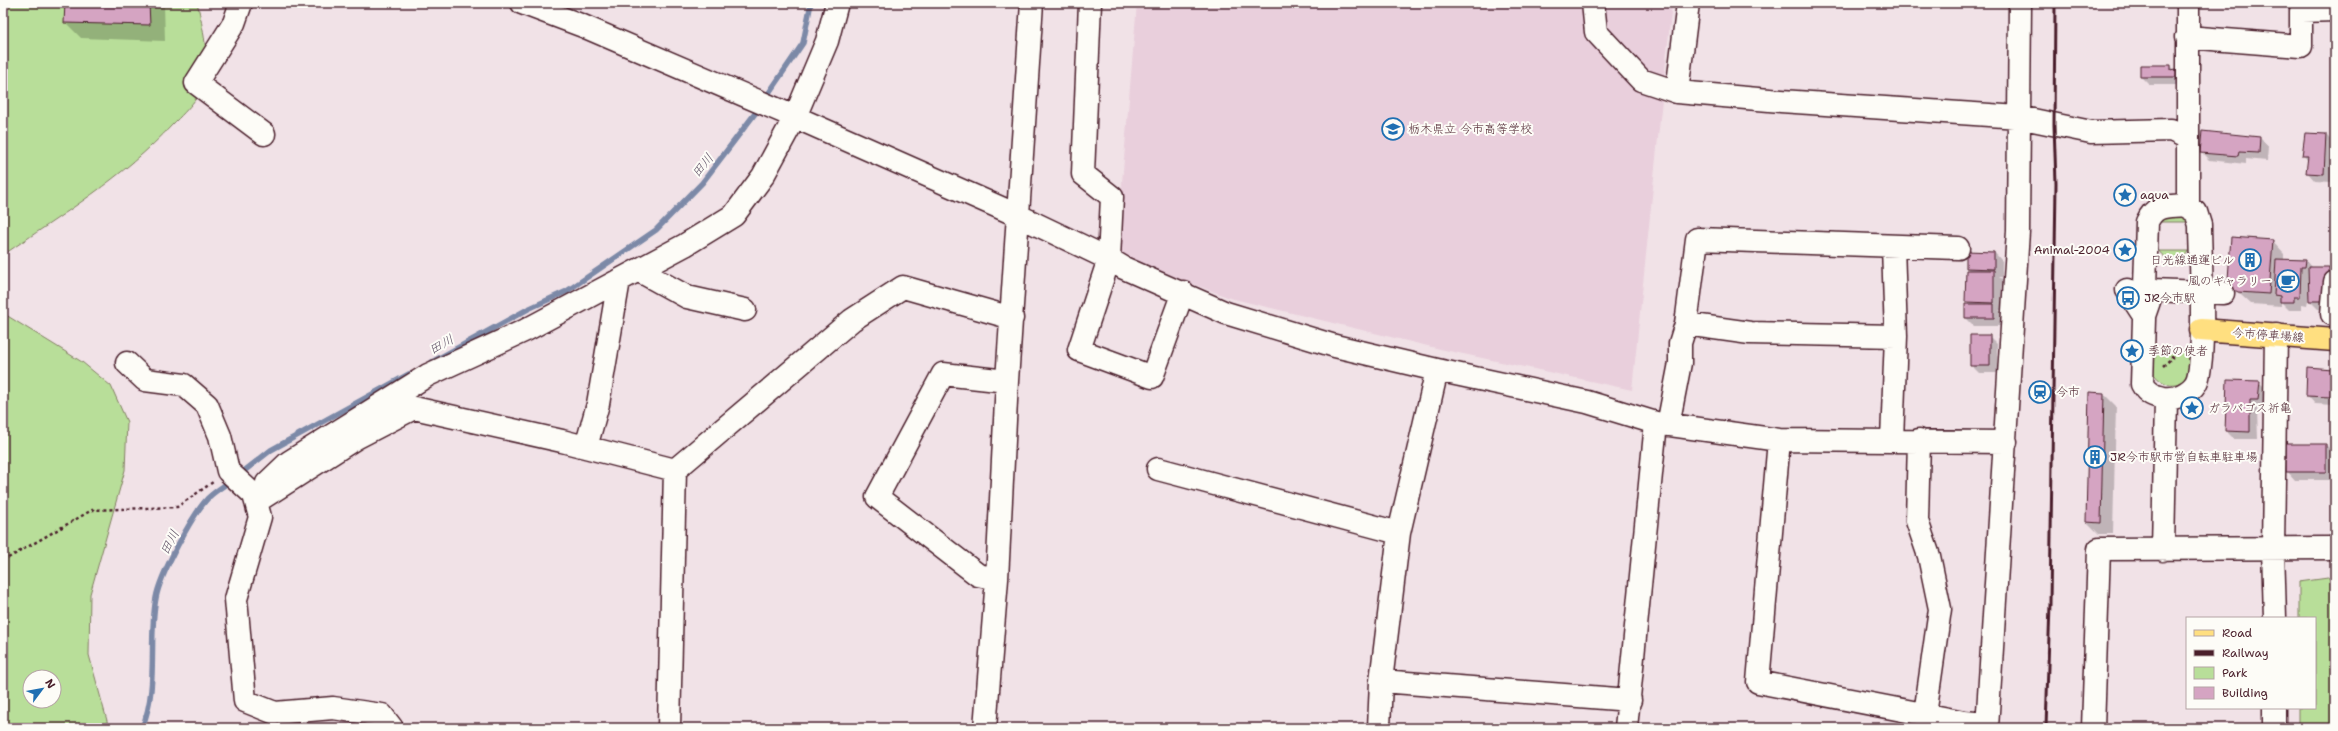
<svg xmlns="http://www.w3.org/2000/svg" width="2338" height="731" viewBox="0 0 2338 731" font-family="'Shantell Sans','Klee One',sans-serif">
<style>
.built{fill:#e9cfdc}
.green{fill:#b8de99;stroke:#817e62;fill-rule:evenodd}
.shadow{fill:#0003}
.lines{fill:none;stroke-linecap:round;stroke-linejoin:round}
.stream{stroke:#7b89a7;stroke-width:5.5}
.building{fill:#d5a4c2;stroke:#4a1f2b}
.minor-casing{stroke:#4a1f2b;stroke-width:25}
.major-casing{stroke:#4a1f2b;stroke-width:25}
.path{stroke:#4a1f2b;stroke-width:2.5;stroke-dasharray:3 3;stroke-linecap:butt}
.minor{stroke:#fdfcf7;stroke-width:22}
.major{stroke:#ffdf80;stroke-width:22}
.rail{stroke:#4a1f2b;stroke-width:3}
.labels{text-anchor:middle;stroke-width:4;stroke-linejoin:round;paint-order:stroke}
.poi-label{font-size:12px;fill:#4a1f2b;stroke:#fdfcf7;text-anchor:start}
.street-label{font-size:12px;fill:#4a1f2b;stroke:#fdfcf7}
.water-label{font-size:13px;font-style:italic;fill:#625469;stroke:#fdfcf7}
</style>
<rect width="100%" height="100%" fill="#f1e2e7"/>
<filter id="ink" filterUnits="userSpaceOnUse"><feTurbulence type="fractalNoise" baseFrequency=".025" numOctaves="2"/><feDisplacementMap in="SourceGraphic" scale="8" xChannelSelector="R" yChannelSelector="G"/><feConvolveMatrix kernelMatrix="1 2 1 2 8 2 1 2 1" color-interpolation-filters="sRGB"/></filter>
<g filter="url(#ink)">
<path class="built" d="M1137 3H1672L1632 390 1440 349 1230 298 1116 255Z"/>
<path class="green" d="M3 3H197C201 16 209 60 207 72 204 94 188 109 173 124 123 178 63 214 3 255Z
M2185 216 2189 222H2160L2162 217Z
M2159 251H2188C2182 264 2166 262 2159 251Z
M3 310 6 315 82 362 111 386 127 422 125 470 90 594 89 655 109 728H3ZM30 677H54V701H30Z
M2153 347 2189 350V369L2185 380C2171 389 2159 383 2151 370Z
M2335 577V728H2298V708H2315V618H2299V582Z"/>
<path class="shadow" d="M66 3H164L165 41 81 38 65 22Z
M2171 66 2184 79V85H2149L2141 77Z
M2326 135 2334 143 2331 182 2315 181 2307 172 2308 161 2304 156Z
M2260 138 2268 146 2267 161 2246 159V164L2209 160 2201 152Z
M2272 241 2284 254V260L2306 261 2312 268H2329L2335 274V309H2318L2310 301V291L2307 305 2302 304V310H2289L2281 302V306L2251 304 2232 287Z
M1994 252 2002 261V277H1999L2002 279 2001 310H1999L2002 313V326H1974L1966 318 1969 305 1966 302 1969 271 1967 268Z
M1989 336 1997 344V373H1979L1971 365Z
M2332 370 2335 372V405L2315 404 2307 395Z
M2259 382 2267 390 2266 408H2257L2258 439H2234L2226 431Z
M2104 394 2116 406 2113 534H2099L2087 522Z
M2326 445 2334 453V480H2295L2287 471Z"/>
<g class="lines">
<path class="stream" d="M764 100 803 43 811 3
M432 362 528 309 567 291 656 230 702 183 760 107
M239 475 271 450 409 374
M142 728C159 687 148 640 156 598 160 575 192 515 208 498 215 491 224 486 232 480"/>
</g>
<path class="building" d="M65 3H149L150 25 64 23Z
M2140 65H2171V70L2176 69V77H2140Z
M2202 131 2260 137 2259 153 2239 152 2238 156 2200 153Z
M2305 133 2326 134 2324 174 2306 173 2308 156H2302Z
M2231 237 2273 240 2269 294 2238 292 2231 288 2228 279Z
M1966 251 1994 252V269L1966 268Z
M2276 259 2306 260 2305 267H2301L2300 297H2294V302H2280V296L2274 295Z
M2308 267H2329L2330 301H2309Z
M1966 270H1994V303L1965 302Z
M1965 304H1994V318H1965Z
M1970 335H1990V366H1970Z
M2307 367 2333 369 2331 397 2306 396Z
M2227 380 2260 381 2258 400H2250V432L2225 431Z
M2089 392 2104 393 2101 523 2086 522Z
M2286 444H2326V472H2286Z"/>
<g class="lines">
<g class="minor-casing">
<path id="minor" d="M241 3 234 23 196 83 264 134
M522 3 583 26 795 117 1019 216 1109 259 1124 268 1226 313 1335 346 1437 370 1587 402 1656 423 1779 440 2006 442
M1090 3 1083 174 1112 197 1109 259 1079 350 1152 377 1183 292
M1593 3 1596 32 1641 80 1677 92 1781 101 2019 117 2091 132 2171 130 2188 138
M2188 3V207
M2187 37 2301 46V11L2335 10
M1677 92 1688 3
M2184 205 2196 212 2200 225C2200 255 2207 363 2196 383 2190 393 2175 400 2164 398 2154 396 2147 394 2142 384L2147 222C2155 204 2166 207 2184 205Z
M638 270 687 297 745 310
M2127 290 2144 316 2153 290 2223 293
M2332 314 2335 282
M1686 324 1750 333 1896 336
M127 363 145 380 184 385 207 405 220 436 228 471 254 495 260 517 236 599 245 701 275 713 333 708 382 715 392 728
M1668 425 1680 363V343L1686 324 1697 239 1958 248
M1779 440 1758 682 1964 722 1986 724
M1892 440 1896 336 1893 246
M1919 440 1917 521 1929 556 1940 609 1925 714
M586 447 598 404 619 280
M1158 469 1399 533
M267 483 289 462 428 375 526 330 685 245 734 215 763 176 795 117 827 41 837 3
M256 502 356 438 414 408 562 441 675 470 852 320 903 287 1012 318
M2163 550 2166 399
M997 579 978 575 877 497 943 374 1007 381
M2275 618 2273 548 2276 335
M1381 681 1630 700
M669 728 675 470
M985 728 997 579 1007 381 1032 3
M1379 728 1381 681 1399 533 1437 370
M1626 728 1656 423
M1987 728 2018 231 2020 3
M2093 728 2099 549 2335 548
M2274 728V708"/>
</g>
<g class="major-casing">
<path id="major" d="M2201 330 2335 340"/>
</g>
<path class="path" d="M2163 366 2172 358V349
M3 561 92 510 177 507 213 482"/>
<use href="#minor" class="minor"/>
<use href="#major" class="major"/>
<path class="rail" d="M2046 728 2050 604 2056 183 2054 125 2055 3"/>
</g>
</g>
<defs>
<g id="school-ring" transform="scale(1.15)"><circle r="9.5" fill="#fdfcf7" stroke="#1f6fb2" stroke-width="1.5"/><path d="M0-5L7-2L0 1L-7-2ZM-4 1L0 2.5L4 1V4Q0 6-4 4Z" fill="#1f6fb2"/></g>
<g id="sight-ring" transform="scale(1.15)"><circle r="9.5" fill="#fdfcf7" stroke="#1f6fb2" stroke-width="1.5"/><path d="M0-6L1.8-2.2L6-1.7L2.9 1.2L3.7 5.4L0 3.3L-3.7 5.4L-2.9 1.2L-6-1.7L-1.8-2.2Z" fill="#1f6fb2"/></g>
<g id="building-ring" transform="scale(1.15)"><circle r="9.5" fill="#fdfcf7" stroke="#1f6fb2" stroke-width="1.5"/><path d="M-4-6H4V6H1V3H-1V6H-4ZM-2.5-4.3h1.7v1.8h-1.7ZM.8-4.3h1.7v1.8H.8ZM-2.5-1h1.7V.8h-1.7ZM.8-1h1.7V.8H.8Z" fill="#1f6fb2"/></g>
<g id="cafe-ring" transform="scale(1.15)"><circle r="9.5" fill="#fdfcf7" stroke="#1f6fb2" stroke-width="1.5"/><path d="M-5.5-4.5H6V0H3Q3 3.5 0 3.5H-2.5Q-5.5 3.5-5.5 0ZM3-3.2v2h1.7v-2ZM-6 4.5H4V6H-6Z" fill="#1f6fb2"/></g>
<g id="bus-ring" transform="scale(1.15)"><circle r="9.5" fill="#fdfcf7" stroke="#1f6fb2" stroke-width="1.5"/><path d="M-5-6H5V4H4V6H2V4H-2V6H-4V4H-5ZM-3.5-4V0h7V-4ZM-3.5 1.2v1.5H-2V1.2ZM2 1.2v1.5H3.5V1.2Z" fill="#1f6fb2"/></g>
<g id="station-ring" transform="scale(1.15)"><circle r="9.5" fill="#fdfcf7" stroke="#1f6fb2" stroke-width="1.5"/><path d="M-3-6H3Q5-6 5-4V2Q5 4 3 4L4.5 6H3L1.5 4h-3L-3 6H-4.5L-3 4Q-5 4-5 2V-4Q-5-6-3-6ZM-3.5-4v3h7v-3ZM-3.5 1v1.5H-2V1ZM2 1v1.5H3.5V1Z" fill="#1f6fb2"/></g>
</defs>
<g fill-rule="evenodd">
<use href="#school-ring" x="1393" y="129"/>
<use href="#sight-ring" x="2125" y="195"/>
<use href="#sight-ring" x="2125" y="250"/>
<use href="#building-ring" x="2250" y="260"/>
<use href="#cafe-ring" x="2288" y="281"/>
<use href="#bus-ring" x="2128" y="298"/>
<use href="#sight-ring" x="2132" y="351"/>
<use href="#station-ring" x="2040" y="392"/>
<use href="#sight-ring" x="2192" y="408"/>
<use href="#building-ring" x="2095" y="457"/>
</g>
<g class="labels">
<g class="poi-label">
<text x="1408" y="133">栃木県立 今市高等学校</text>
<text x="2140" y="199">aqua</text>
<text x="2110" y="254" text-anchor="end">Animal-2004</text>
<text x="2234" y="264" text-anchor="end">日光線通運ビル</text>
<text x="2272" y="285" text-anchor="end">風のギャラリー</text>
<text x="2144" y="302">JR今市駅</text>
<text x="2148" y="355">季節の使者</text>
<text x="2056" y="396">今市</text>
<text x="2208" y="412">ガラパゴス祈亀</text>
<text x="2110" y="461">JR今市駅市営自転車駐車場</text>
</g>
<g class="street-label">
<text transform="translate(2268 335) rotate(4)" y="4">今市停車場線</text>
</g>
<g class="water-label">
<text transform="translate(702 165) rotate(-51)" y="5">田川</text>
<text transform="translate(441 344) rotate(-29)" y="5">田川</text>
<text transform="translate(169 542) rotate(-63)" y="5">田川</text>
</g>
</g>
<rect width="2338" height="731" fill="none" stroke="#fdfcf7" stroke-width="16"/>
<rect x="8" y="8" width="2322" height="715" fill="none" stroke="#4a1f2b" stroke-width="1.5" filter="url(#ink)"/>
<rect x="2186" y="617" width="130" height="92" fill="#fdfcf7" stroke="#b5a4a5"/>
<rect x="2194" y="630" width="20" height="6" fill="#ffdf80" stroke="#b5a4a5"/>
<text x="2222" y="637" font-size="12" fill="#4a1f2b">Road</text>
<rect x="2194" y="650" width="20" height="6" fill="#4a1f2b" stroke="#b5a4a5"/>
<text x="2222" y="657" font-size="12" fill="#4a1f2b">Railway</text>
<rect x="2194" y="667" width="20" height="12" fill="#b8de99" stroke="#b5a4a5"/>
<text x="2222" y="677" font-size="12" fill="#4a1f2b">Park</text>
<rect x="2194" y="687" width="20" height="12" fill="#d5a4c2" stroke="#b5a4a5"/>
<text x="2222" y="697" font-size="12" fill="#4a1f2b">Building</text>
<g transform="translate(42 689) rotate(58)"><circle r="19" fill="#fdfcf7" stroke="#b5a4a5"/>
<path d="M0-3L7 15L0 10L-7 15Z" fill="#1f6fb2"/>
<text y="-6" font-size="11" font-weight="bold" text-anchor="middle" fill="#4a1f2b">N</text>
</g>
</svg>
